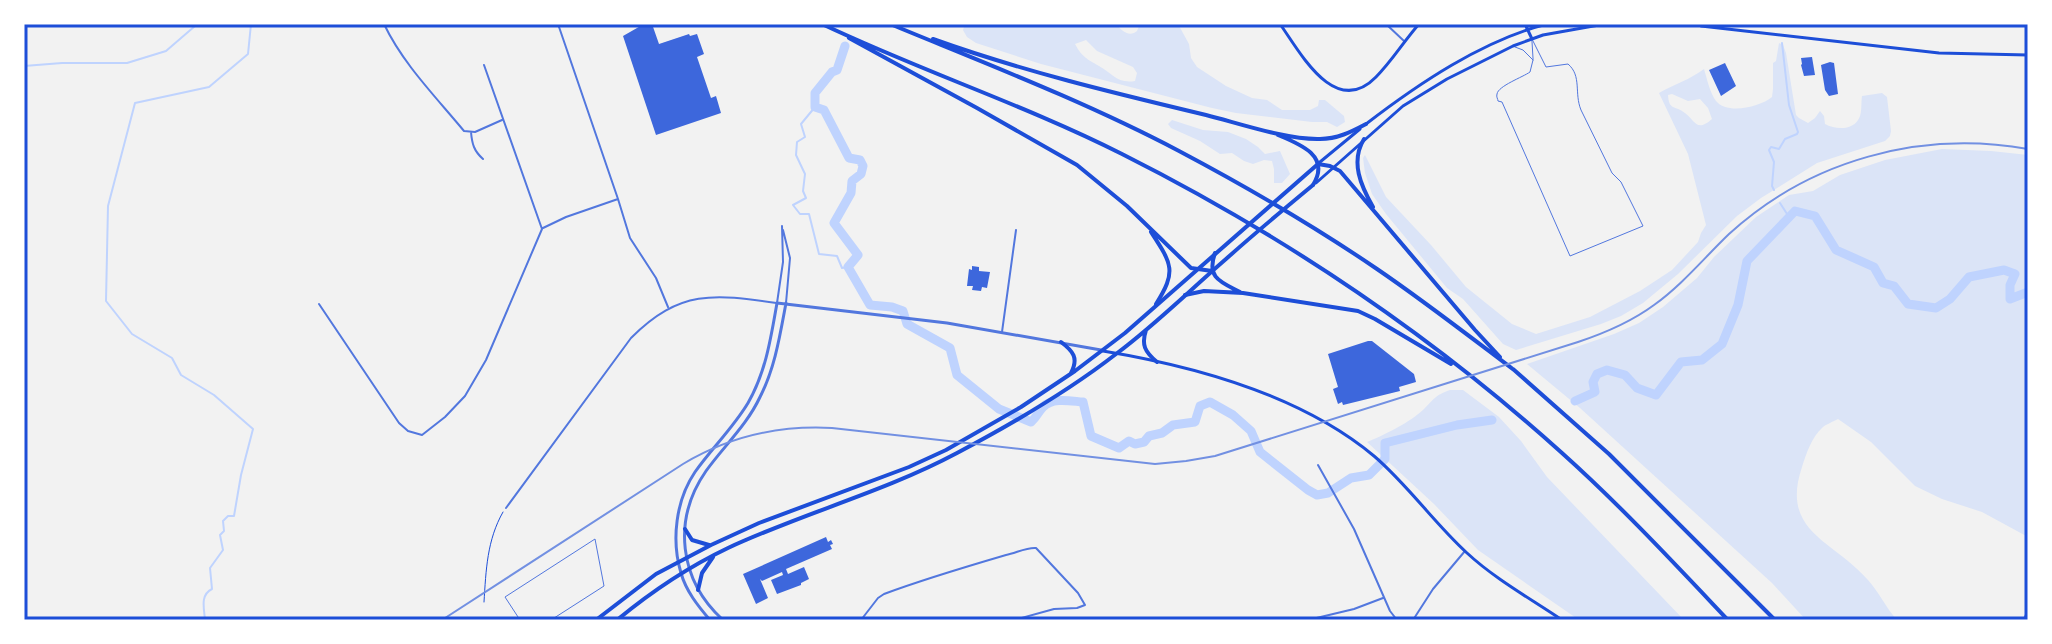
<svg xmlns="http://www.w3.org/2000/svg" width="2052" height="644" viewBox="0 0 2052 644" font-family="Ubuntu,sans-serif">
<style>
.green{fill:#dbe4f7;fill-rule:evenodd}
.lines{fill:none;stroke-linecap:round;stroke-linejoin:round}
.stream{stroke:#bfd3fe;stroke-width:2}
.river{stroke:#bfd3fe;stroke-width:9}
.building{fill:#3d67dc}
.path{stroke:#1d4ed8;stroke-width:1}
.service{stroke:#5277de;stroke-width:1}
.minor{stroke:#5277de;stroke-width:2}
.tertiary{stroke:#5277de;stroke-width:3}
.secondary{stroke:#1d4ed8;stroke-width:3}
.primary{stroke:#1d4ed8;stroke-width:4}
.motorway{stroke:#1d4ed8;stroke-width:4}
.rail{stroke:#7290e2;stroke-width:2}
.neatline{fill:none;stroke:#1d4ed8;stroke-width:3}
</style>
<rect width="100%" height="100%" fill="#f2f2f2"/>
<path class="green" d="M965 24H1116C1121 30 1129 38 1137 31L1140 24H1178L1189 44 1191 58 1197 67 1226 86 1252 98 1267 100 1282 110H1310L1318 106 1319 100H1325L1344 116 1345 122 1337 127 1327 122H1312L1236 113 1212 108 1041 64 976 43 967 37 963 30ZM1086 40 1097 51 1133 67 1137 73 1135 81C1117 84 1112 73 1099 66 1087 59 1082 57 1075 44Z
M1779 43 1783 45 1786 53 1796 115 1799 118 1808 123 1815 118 1820 111 1824 116 1825 124C1836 130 1855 131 1860 116 1862 110 1861 102 1862 96L1882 93 1887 97 1891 131 1890 136 1885 141 1817 163 1761 198 1737 216 1678 274 1643 303 1621 316 1601 324 1516 350 1503 344 1463 299 1447 288 1386 214 1372 194 1365 173 1363 158 1365 155 1386 197 1431 245 1466 287 1512 324 1536 334 1590 317 1640 291 1672 270 1698 242 1701 233 1706 225 1688 154 1659 93C1673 85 1691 79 1704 69 1707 79 1710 93 1716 101 1727 115 1760 107 1772 97L1773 89V63L1776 61ZM1672 94 1688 101 1700 99 1708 108 1712 119C1696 133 1695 120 1685 113 1675 105 1669 111 1668 95Z
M1172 120 1203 130 1228 132 1246 139 1258 147 1265 154 1280 151 1290 174 1282 183H1274V169L1272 161 1264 160 1253 164 1244 161 1232 153 1220 154 1200 141 1171 128 1168 124Z
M1942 149 1991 151 2028 155V537L1982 512 1942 499 1915 486 1871 442 1838 419C1833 422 1826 424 1822 428 1812 437 1806 454 1802 467 1780 532 1833 540 1868 580 1879 592 1886 608 1897 620H1806L1772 583 1580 408 1527 364 1614 334 1639 323 1663 307 1697 278 1714 257 1756 217 1789 195 1813 191 1840 175 1885 160Z
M1450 390H1463L1499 417 1521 441 1547 477 1684 620H1579L1478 550 1434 504 1367 442C1383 436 1412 421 1424 409 1435 398 1434 396 1450 390Z"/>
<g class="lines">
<path class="stream" d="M24 66 62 63H127L166 51 195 26 202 24
M815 107 801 124 805 137 797 142 796 155 805 174 803 191 806 198 793 205 800 214H809L819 254 837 256 842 268 848 267
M1774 190 1772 186 1774 162 1769 150 1771 147 1779 149 1785 139 1797 134 1798 132 1789 105 1782 43
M1780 203 1789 217
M205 620C204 608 200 595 212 589L210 568 223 550 220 535 224 531 223 521 228 516H234L241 475 253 429 214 395 181 375 172 358 132 334 106 301 108 206 135 103 209 87 248 54 251 24"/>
<path class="river" d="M845 46 837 70 832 72 815 93V107L824 110 849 158 860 160 863 166 861 174 852 181 851 193 834 223 858 255 848 267 870 305 892 307 903 311 907 324 950 348 957 375 999 409 1031 422C1037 417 1038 412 1043 407 1053 397 1070 401 1083 402L1091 436 1119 448 1129 441 1135 444 1144 442 1149 436 1162 433 1173 425 1195 422 1200 406 1210 402 1233 415 1251 431 1260 452 1308 490 1317 495 1328 493 1351 478 1369 475 1385 459V443L1457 425 1492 420
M1575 401 1595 392 1593 382 1597 374 1607 370 1625 375 1637 388 1656 395 1681 362 1702 360 1722 344 1738 305 1747 261 1795 211 1815 216 1836 250 1874 267 1883 283 1894 286 1908 304 1936 308 1950 299 1969 277 2004 270 2015 274 2010 285V299L2028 292"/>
</g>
<path class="building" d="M644 24H652L659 44 689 34 690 36 697 34 704 54 697 57 711 98 716 96 721 113 656 135 623 36Z
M1812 57 1815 75 1804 76 1801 65 1802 64 1801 58Z
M1830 62 1834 63 1838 94 1829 96 1825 90 1821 65Z
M1725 63 1736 86 1721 96 1709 70Z
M972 266 979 267V271L990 272 987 288 982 287 981 291 972 290 973 286H967L969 269 972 270Z
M1368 341H1372L1414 374 1416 382 1399 387 1400 391 1343 405 1342 402 1338 404 1333 389 1338 387 1328 354Z
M826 537 828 542 831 540 833 544 830 545 832 549 786 569 788 574 804 567 809 579 801 583V585L777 594 771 580 783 575 782 572 762 581 760 579 768 598 756 604 743 574Z"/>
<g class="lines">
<path class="path" d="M484 602C486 570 487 540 503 512"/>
<path class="service" d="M1532 39 1546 67 1568 64C1582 76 1574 93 1581 110L1612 173 1621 182 1643 226 1570 256 1502 102 1498 101C1498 99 1496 97 1497 94 1498 86 1523 77 1530 72L1533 60Z
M1515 47 1523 50 1533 60
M520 620 505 597 595 539 604 586 551 620"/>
<path class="minor" d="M384 24C403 64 436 97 464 131L475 132 502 120
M558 24 618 199 630 238 656 278 668 307
M1386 24 1404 41
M471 132C472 144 474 151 483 159
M543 228 566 217 618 199
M783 230 790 258 786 303
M319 304 399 423 408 431 422 435 445 417 465 396 486 360 542 229 484 65
M1002 332 1016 230
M1318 465 1354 529 1390 611 1397 620
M506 508 631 338C680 289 714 294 777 303L783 262 782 226
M861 620 878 598 884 594C924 579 965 567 1006 555 1016 553 1027 547 1036 548L1078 593 1085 605 1077 608 1054 609 1014 620
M1308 620 1354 609 1383 598
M1413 620 1433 589 1465 551"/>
<path class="tertiary" d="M710 620C698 606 686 591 681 573 671 540 676 500 695 472 712 448 733 428 748 403 766 372 771 337 777 303L947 323 1101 350
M723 620C679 580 672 520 706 471 724 446 747 425 760 397 775 368 780 335 786 303
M2024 620 2028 611"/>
<path class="secondary" d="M1280 24C1300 52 1335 119 1376 77 1392 61 1404 41 1419 24
M1525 24 1532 39
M1701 26 1939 53 2028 55
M1366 124C1418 84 1483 40 1547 24
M1320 162 1360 129
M1316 183 1403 106 1447 79 1513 46 1543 35 1599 25H1700
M1103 351C1194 366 1302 396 1374 456 1408 485 1434 523 1467 553 1495 579 1531 599 1562 620"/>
<path class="primary" d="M1146 330C1141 345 1145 352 1157 362
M1061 342C1073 351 1079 358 1071 373
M685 529 692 540 709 545
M698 590 702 573 713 557
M596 620 656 574 711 545 759 523 909 467 946 450 1021 407 1075 371 1125 333 1318 164
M617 620C651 592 688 567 728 548 803 513 884 492 957 453 1012 424 1067 392 1116 354 1155 325 1189 291 1226 259 1254 234 1284 209 1313 185"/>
<path class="motorway" d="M822 24C921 71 1025 105 1122 154 1281 234 1429 333 1562 453 1620 505 1674 563 1728 620
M890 24C987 64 1086 102 1179 151 1247 187 1314 226 1377 269 1424 301 1469 336 1514 370
M849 38 977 108 1077 165 1127 206 1191 268 1212 271
M933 39C1022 71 1114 93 1206 115 1238 123 1287 140 1320 139 1337 139 1351 132 1366 124
M1278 135C1300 144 1331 156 1313 185
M1364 139C1350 162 1361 186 1373 207
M1318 164 1330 166 1340 171 1475 330 1500 357
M1151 232C1172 264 1177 271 1156 304
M1215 253C1206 278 1221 282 1240 292
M1185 295 1204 291 1243 293 1358 311 1375 319 1451 364
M1513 369 1609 454 1775 620"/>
<path class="rail" d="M442 620 683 464C730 436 778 425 832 428L1155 464 1186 461 1215 456 1578 342C1605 333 1631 322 1654 305 1682 285 1704 258 1729 234 1810 160 1920 130 2028 149"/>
</g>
<rect width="2052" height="644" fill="none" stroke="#ffffff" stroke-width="52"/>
<rect x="26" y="26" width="2000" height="592" class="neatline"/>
</svg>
